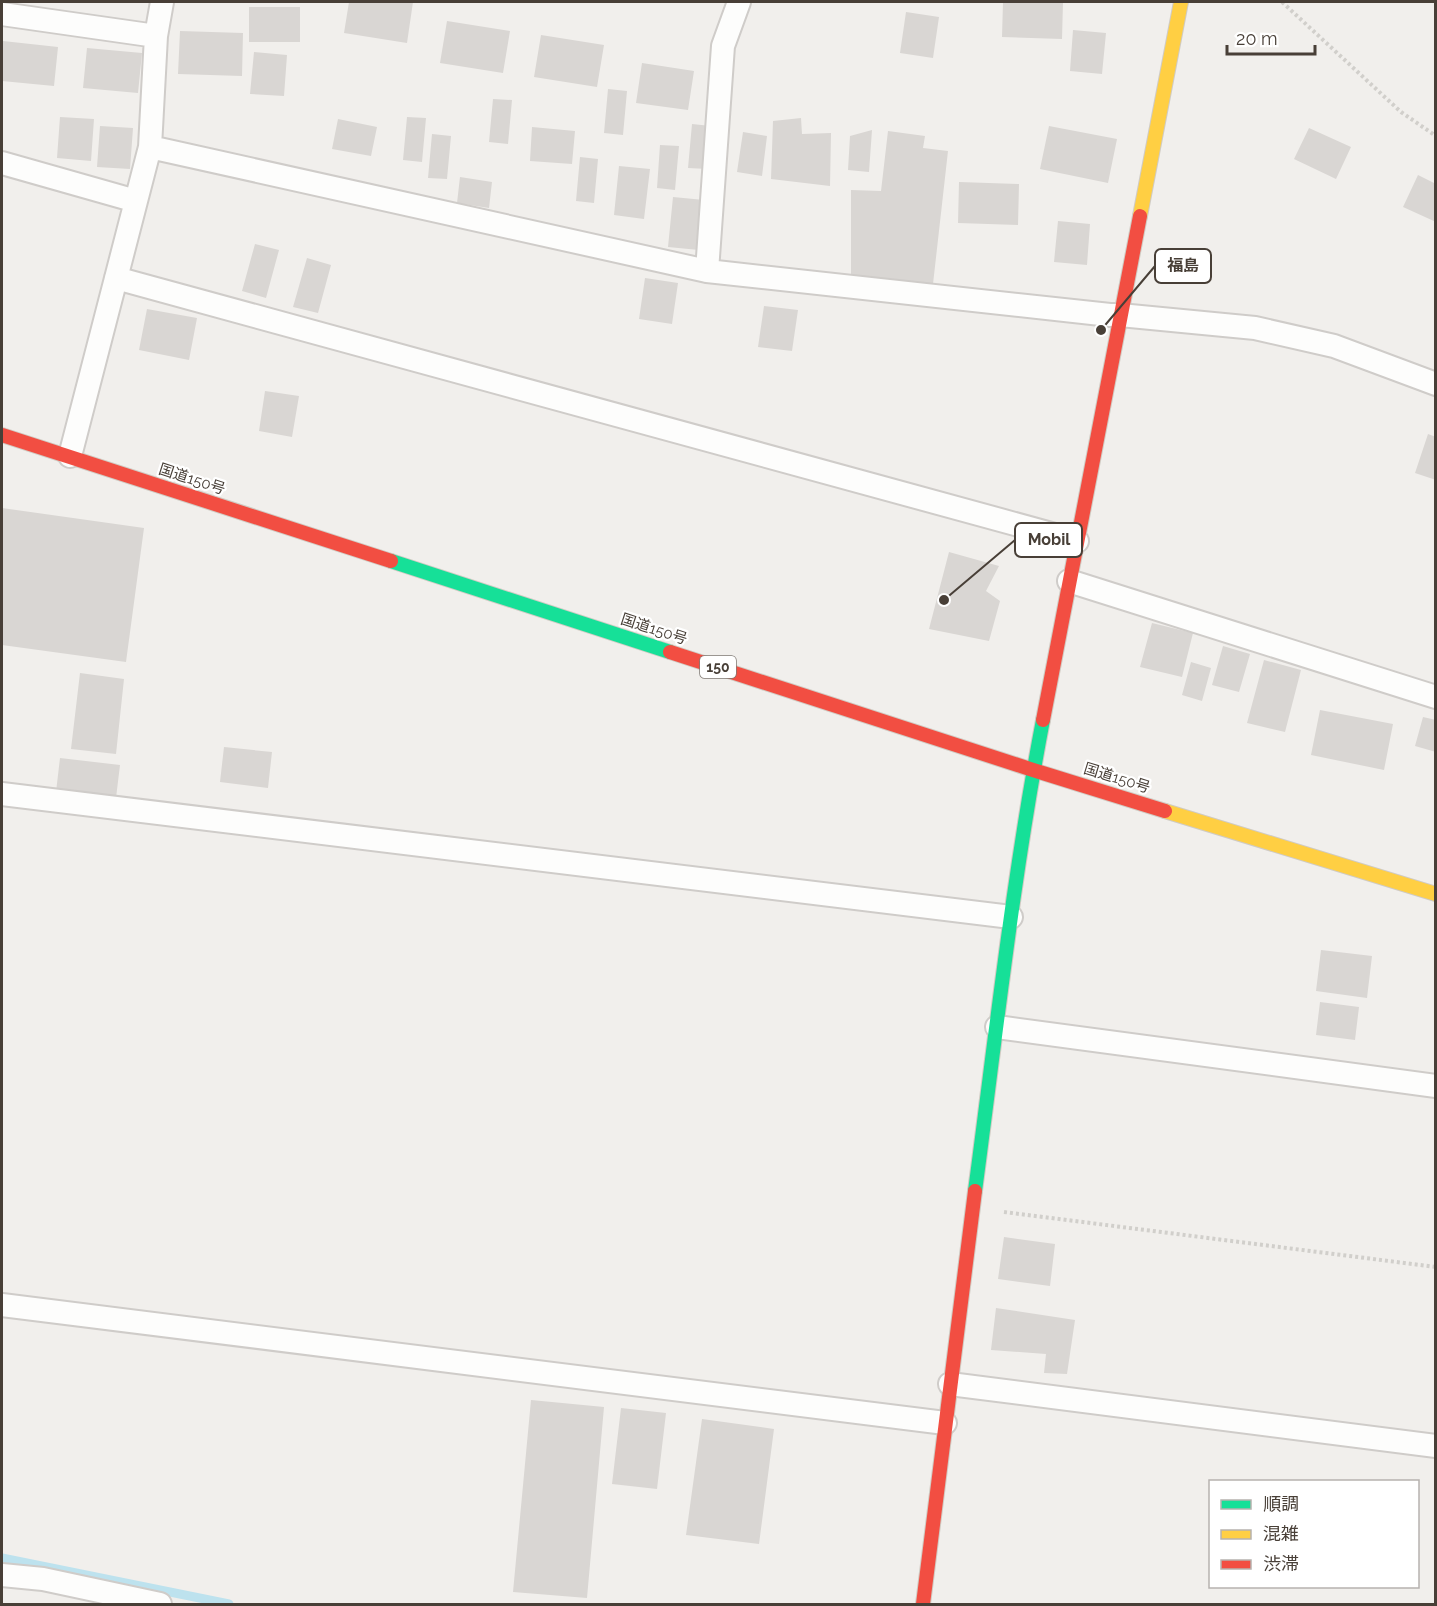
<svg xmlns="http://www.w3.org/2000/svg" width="1437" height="1606" viewBox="0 0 1437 1606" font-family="Raleway,'Noto Sans JP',sans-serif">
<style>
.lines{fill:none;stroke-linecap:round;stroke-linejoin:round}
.stream{stroke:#bde2ee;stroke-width:9}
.building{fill:#d9d6d3}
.street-casing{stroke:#cfccc9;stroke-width:26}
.fast-casing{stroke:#d0cbc3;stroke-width:16}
.slow-casing{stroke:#d0cbc3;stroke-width:16}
.jam-casing{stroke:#d0cbc3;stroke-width:16}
.path{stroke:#d1cfcb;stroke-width:4;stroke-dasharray:3 3;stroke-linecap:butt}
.street{stroke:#fdfdfc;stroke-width:22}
.fast{stroke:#16e098;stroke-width:14}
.slow{stroke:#ffcf43;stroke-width:14}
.jam{stroke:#f24e42;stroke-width:14}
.labels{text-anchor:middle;stroke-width:4.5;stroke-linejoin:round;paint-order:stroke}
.shield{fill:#fff;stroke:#7f7973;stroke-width:1.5}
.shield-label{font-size:14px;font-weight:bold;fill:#483f37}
.street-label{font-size:15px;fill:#483f37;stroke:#fff}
.leader{fill:none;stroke:#483f37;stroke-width:2}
.callout-dot{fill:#483f37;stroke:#fff;stroke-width:2}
.callout{fill:#fff;stroke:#483f37;stroke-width:2}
.callout-label{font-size:16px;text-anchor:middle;font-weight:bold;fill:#483f37}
</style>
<rect width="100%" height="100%" fill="#f1efec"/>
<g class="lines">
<path class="stream" d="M2 1558 229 1604"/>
</g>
<path class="building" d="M349 2H413L407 43 344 33Z
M1003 2H1063L1062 39 1002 37Z
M249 7H300V42H249Z
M906 12 939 17 933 58 900 53Z
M447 21 510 31 503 73 440 63Z
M1073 30 1106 33 1102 74 1070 71Z
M180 31 243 33 242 76 178 74Z
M541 35 604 45 597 87 534 77Z
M3 41 58 47 54 86 2 81Z
M87 48 142 53 138 93 83 88Z
M254 52 287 55 284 96 250 94Z
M642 63 694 71 688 110 636 103Z
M608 89 627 91 623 135 604 133Z
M493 99 512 100 508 144 489 142Z
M60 117 94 119 91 161 57 158Z
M407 117 426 118 422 162 403 160Z
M801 118 802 134 831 133 830 186 771 179 773 121Z
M338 119 377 127 371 156 332 149Z
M692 124 711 126 707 169 688 168Z
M100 126 133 128 130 169 97 167Z
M1049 126 1117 139 1108 183 1040 169Z
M532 127 575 131 572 164 530 161Z
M1309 128 1351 147 1336 179 1294 159Z
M872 130 869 172 848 170 850 136Z
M888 131 925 136 923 148 948 151 933 284 851 275V190L881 191Z
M743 132 767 136 762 176 737 172Z
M432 134 451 136 447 179 428 178Z
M660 145 679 146 675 190 657 188Z
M580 157 598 159 594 203 576 201Z
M619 166 650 169 644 219 614 215Z
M1418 175 1436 184V222L1403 207Z
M460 177 492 182 489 208 457 203Z
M959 182 1019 184 1018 225 958 223Z
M673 197 704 200 699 250 668 247Z
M1058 221 1090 224 1087 265 1054 262Z
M255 244 279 250 266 298 242 291Z
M307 258 331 265 318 313 293 307Z
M645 278 678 283 672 324 639 319Z
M764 306 798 310 792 351 758 347Z
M147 309 197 318 189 360 139 350Z
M265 391 299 396 292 437 259 431Z
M1428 434 1436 437V480L1415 473Z
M2 508 144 528 126 662 2 645Z
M949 552 999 566 986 591 1000 601 989 641 929 629Z
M1152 623 1193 633 1182 677 1140 667Z
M1223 646 1250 654 1239 692 1212 685Z
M1264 660 1301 670 1285 732 1247 723Z
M1191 662 1211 668 1202 701 1182 695Z
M80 673 124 679 116 754 71 749Z
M1320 710 1393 724 1384 770 1311 755Z
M1423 717 1436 720V752L1415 746Z
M224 747 272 752 268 788 220 782Z
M60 758 120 765 116 798 56 792Z
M1321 950 1372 956 1367 998 1316 991Z
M1320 1002 1359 1007 1355 1040 1316 1035Z
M1004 1237 1055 1244 1050 1286 998 1279Z
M996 1308 1075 1320 1067 1374 1044 1373 1046 1354 991 1350Z
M531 1400 604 1407 587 1598 513 1592Z
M621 1408 666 1413 657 1489 612 1484Z
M702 1419 774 1429 759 1544 686 1535Z"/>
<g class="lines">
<g class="street-casing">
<path id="street" d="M2 14 156 36
M150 147 707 271 1110 315H1120L1255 328 1334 346 1436 384
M2 163 136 201
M707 271 723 46 739 2
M116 278 1077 541
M70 456 150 147 156 36 162 2
M1069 581 1436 697
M2 794 1011 917
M997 1027 1436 1086
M2 1305 945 1423
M950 1384 1436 1446
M2 1575 43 1579 160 1604"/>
</g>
<g class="fast-casing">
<path id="fast" d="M391 561 670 652
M975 1191C996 1034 1013 876 1043 720"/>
</g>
<g class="slow-casing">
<path id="slow" d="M1140 216 1181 2
M1165 811 1436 894"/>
</g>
<g class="jam-casing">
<path id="jam" d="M2 435 391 561
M670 652 1033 770 1165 811
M1043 720 1140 216
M923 1604 975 1191"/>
</g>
<path class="path" d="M1282 2 1401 112 1436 136
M1004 1212 1436 1267"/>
<use href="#street" class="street"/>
<use href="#fast" class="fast"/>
<use href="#slow" class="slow"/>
<use href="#jam" class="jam"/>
</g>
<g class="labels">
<rect class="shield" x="700" y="656" width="36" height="22" rx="4.5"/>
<g class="shield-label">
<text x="718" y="672">150</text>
</g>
<g class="street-label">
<text transform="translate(192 479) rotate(18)" y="5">国道150号</text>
<text transform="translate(654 629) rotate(18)" y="5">国道150号</text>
<text transform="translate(1117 778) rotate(17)" y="5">国道150号</text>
</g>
</g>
<path class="leader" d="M1101 330L1155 266M944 600L1015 540"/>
<g class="callout-dot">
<circle cx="1101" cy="330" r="6"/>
<circle cx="944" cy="600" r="6"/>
</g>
<g class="callout">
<rect x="1155" y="249" width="56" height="34" rx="6"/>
<rect x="1015" y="523" width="67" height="34" rx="6"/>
</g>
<g class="callout-label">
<text x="1183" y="271">福島</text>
<text x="1049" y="545">Mobil</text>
</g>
<rect width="1437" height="1606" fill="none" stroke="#483f37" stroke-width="6"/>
<rect x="1209" y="1480" width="210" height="108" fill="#ffffff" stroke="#b6b2af" stroke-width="1.5"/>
<rect x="1221" y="1500" width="30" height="9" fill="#16e098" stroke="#b6b2af" stroke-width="1.5"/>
<text x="1263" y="1510" font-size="18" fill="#483f37">順調</text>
<rect x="1221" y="1530" width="30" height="9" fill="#ffcf43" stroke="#b6b2af" stroke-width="1.5"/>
<text x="1263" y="1540" font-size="18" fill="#483f37">混雑</text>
<rect x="1221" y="1560" width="30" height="9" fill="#f24e42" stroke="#b6b2af" stroke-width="1.5"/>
<text x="1263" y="1570" font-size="18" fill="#483f37">渋滞</text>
<path d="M1227 45v9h88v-9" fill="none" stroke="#483f37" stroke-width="3"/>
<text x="1236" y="45" font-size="18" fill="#483f37" stroke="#ffffff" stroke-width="4.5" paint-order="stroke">20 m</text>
</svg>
